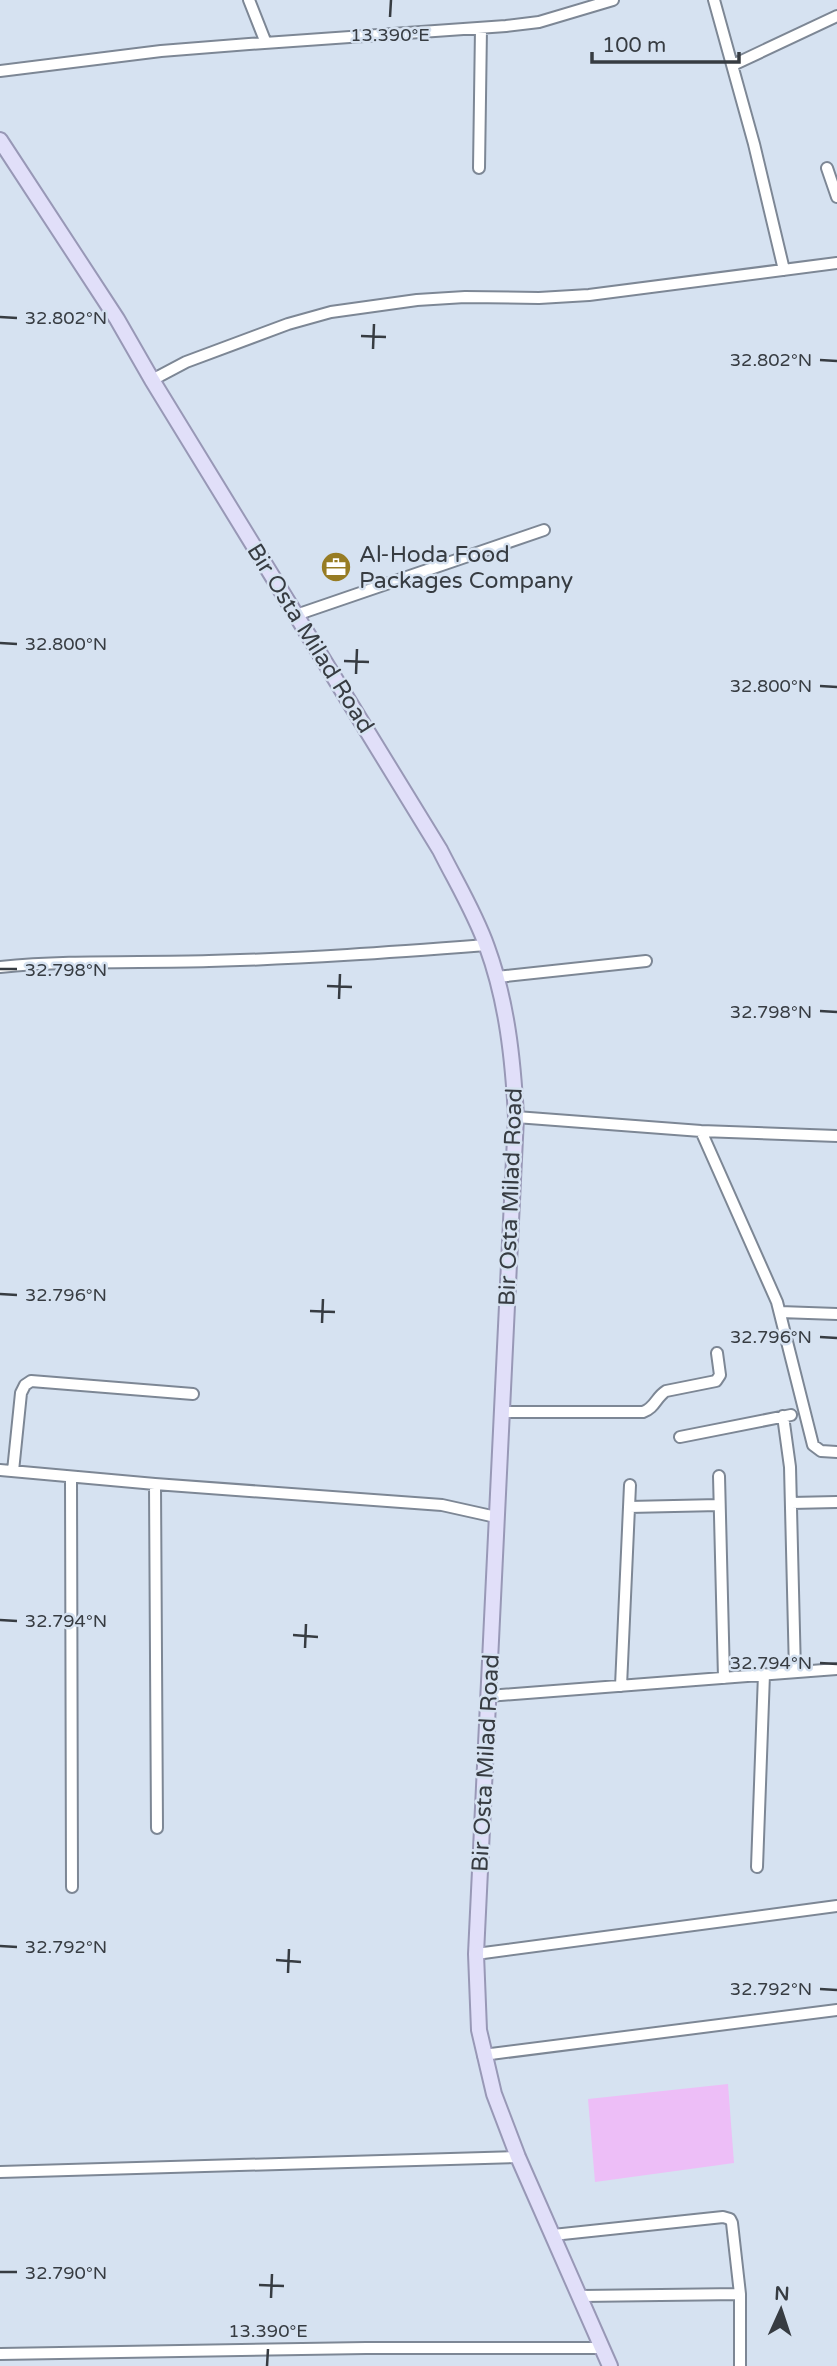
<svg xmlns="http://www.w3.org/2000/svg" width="837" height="2366" viewBox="0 0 837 2366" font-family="'Varela Round',sans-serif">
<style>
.green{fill:#edbef7}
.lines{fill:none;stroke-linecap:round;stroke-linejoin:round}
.minor-casing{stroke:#7d8795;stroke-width:14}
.major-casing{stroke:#9898b6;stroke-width:18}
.minor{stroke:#fff;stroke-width:10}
.major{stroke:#e1dff9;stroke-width:14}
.ticks{fill:none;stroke:#373c42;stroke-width:2.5}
.labels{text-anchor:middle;stroke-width:5;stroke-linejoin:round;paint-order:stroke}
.poi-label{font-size:23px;fill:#373c42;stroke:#d6e2f1;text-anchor:start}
.street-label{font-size:23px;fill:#373c42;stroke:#d6e2f1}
.ticks-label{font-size:18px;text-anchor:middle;fill:#373c42;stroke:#d6e2f1;stroke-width:5;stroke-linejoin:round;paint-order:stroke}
</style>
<rect width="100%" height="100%" fill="#d6e2f1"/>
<path class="green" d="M728 2084 734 2163 595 2182 588 2099Z"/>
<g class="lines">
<g class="minor-casing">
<path id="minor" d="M249 0 266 43
M714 0 754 144 784 270
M733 65 837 16
M0 71 161 51 249 44 506 26 539 22 613 0
M479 168 481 28
M827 168 837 197
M152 380 186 362 288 324 331 312 417 300 465 297 539 298 589 295 837 263
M296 615 544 530
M0 967C69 960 139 963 209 961 301 959 394 952 486 945
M497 977 646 961
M516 1117 701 1131 837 1136
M701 1131 777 1302 813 1445 821 1451 837 1452
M780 1312 837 1314
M501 1412H643C655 1408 656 1397 666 1391L716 1381 720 1375 717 1353
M783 1416 790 1467 795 1672
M680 1437 791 1415
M0 1470 155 1484 442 1505 496 1517
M13 1471 21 1393 25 1385 31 1381 193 1394
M719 1476 724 1678
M71 1477 72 1887
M155 1484 157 1828
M791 1503 837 1502
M629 1507 719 1505
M621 1686 630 1485
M488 1696 837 1669
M757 1867 764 1674
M476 1954 837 1906
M483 2055 837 2010
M0 2172 518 2157
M553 2235 723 2217 730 2219 732 2223 740 2294V2366
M581 2296 740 2294
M0 2354 366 2348H602"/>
</g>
<g class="major-casing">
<path id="major" d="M0 140 117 319 152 380 440 850C456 882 475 913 487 947 507 1002 513 1059 516 1117L476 1954 479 2030 494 2094 518 2157 610 2366"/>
</g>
<use href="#minor" class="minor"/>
<use href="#major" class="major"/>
</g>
<path class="ticks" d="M390 17 391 0M0 317 17 318M361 336 386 337M373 349 374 324M820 360 837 361M0 643 17 644M344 661 369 662M356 674 357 649M820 686 837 687M0 969H17M327 986 352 987M339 999 340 974M820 1011 837 1012M0 1294 17 1295M310 1311 335 1312M322 1323 323 1299M820 1337 837 1338M0 1620 17 1621M293 1635 318 1637M305 1648 306 1624M820 1663 837 1664M0 1946 17 1947M276 1960 301 1962M288 1973 289 1949M820 1989 837 1990M0 2272H17M259 2285 284 2286M271 2298 272 2274M267 2366 268 2349"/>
<defs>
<g id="office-disc" transform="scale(1.575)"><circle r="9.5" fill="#977c24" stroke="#d6e2f1"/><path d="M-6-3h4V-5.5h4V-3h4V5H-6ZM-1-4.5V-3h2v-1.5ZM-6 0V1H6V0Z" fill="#fff"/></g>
</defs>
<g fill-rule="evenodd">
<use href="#office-disc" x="336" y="567"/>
</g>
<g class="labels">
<g class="poi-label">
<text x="359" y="562">Al-Hoda Food<tspan x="359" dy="26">Packages Company</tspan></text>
</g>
<g class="street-label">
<text transform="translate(311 638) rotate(58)" y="8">Bir Osta Milad Road</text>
<text transform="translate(510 1197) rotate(-88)" y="8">Bir Osta Milad Road</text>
<text transform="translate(485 1763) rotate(-87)" y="8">Bir Osta Milad Road</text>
</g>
</g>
<g class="ticks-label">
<text x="390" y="41">13.390°E</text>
<text x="66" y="324">32.802°N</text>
<text x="771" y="366">32.802°N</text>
<text x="66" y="650">32.800°N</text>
<text x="771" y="692">32.800°N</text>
<text x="66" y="976">32.798°N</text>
<text x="771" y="1018">32.798°N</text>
<text x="66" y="1301">32.796°N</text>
<text x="771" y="1343">32.796°N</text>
<text x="66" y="1627">32.794°N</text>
<text x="771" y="1669">32.794°N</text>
<text x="66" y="1953">32.792°N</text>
<text x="771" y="1995">32.792°N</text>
<text x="66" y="2279">32.790°N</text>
<text x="268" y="2337">13.390°E</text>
</g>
<g transform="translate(781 2310) rotate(3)" stroke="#d6e2f1" stroke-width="5" paint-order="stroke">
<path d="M0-5L12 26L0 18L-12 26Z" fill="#373c42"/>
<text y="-10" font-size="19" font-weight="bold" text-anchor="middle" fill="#373c42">N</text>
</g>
<path d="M592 52v10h147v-10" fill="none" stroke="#373c42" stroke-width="3.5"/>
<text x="602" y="52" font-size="21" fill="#373c42" stroke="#d6e2f1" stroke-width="5" paint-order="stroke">100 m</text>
</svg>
